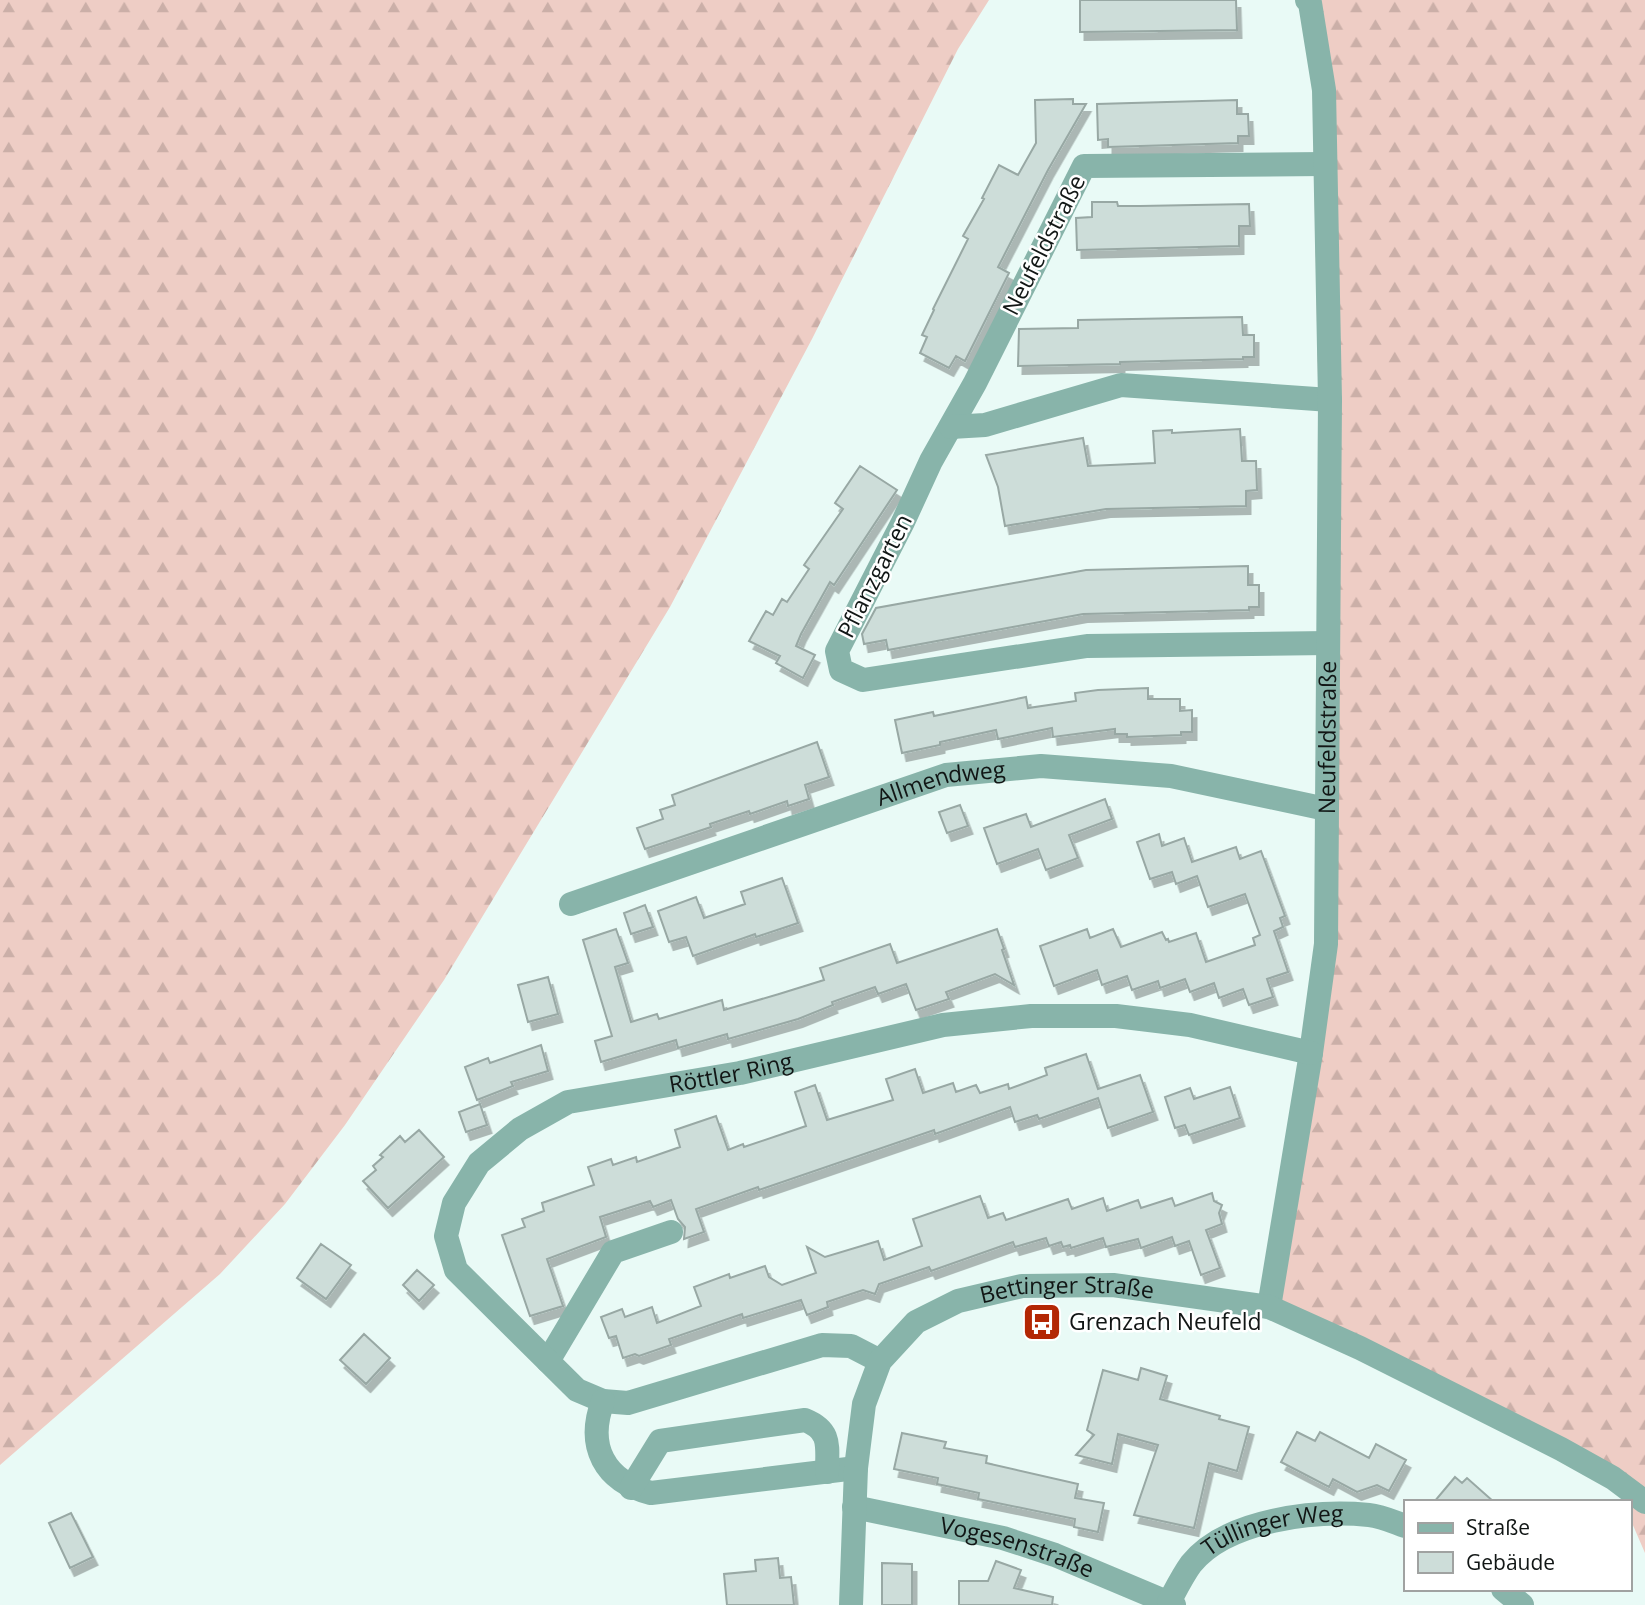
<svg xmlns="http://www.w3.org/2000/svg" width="1645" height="1605" viewBox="0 0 1645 1605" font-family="'Open Sans',sans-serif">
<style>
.forest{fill:url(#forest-firs)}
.building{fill:#cdddd9;stroke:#98a8a4;stroke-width:2;filter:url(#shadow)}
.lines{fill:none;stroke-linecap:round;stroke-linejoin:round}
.minor{stroke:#88b4aa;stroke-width:24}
.labels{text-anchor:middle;stroke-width:5;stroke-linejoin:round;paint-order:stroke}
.street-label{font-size:23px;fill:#111615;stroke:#fff}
.poi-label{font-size:23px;fill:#111615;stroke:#fff;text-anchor:start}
</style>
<defs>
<pattern id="forest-firs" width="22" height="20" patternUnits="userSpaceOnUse" patternTransform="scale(1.75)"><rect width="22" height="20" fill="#eecdc5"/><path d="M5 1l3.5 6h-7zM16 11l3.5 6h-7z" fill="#cbafa8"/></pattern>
<filter id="shadow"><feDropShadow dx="4.5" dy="8" stdDeviation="0" flood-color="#0004"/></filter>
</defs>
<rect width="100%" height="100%" fill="#e9faf6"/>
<path class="forest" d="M0 0H989L958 49 812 339 670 607 444 980 345 1125 285 1204 220 1274 0 1465Z
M1311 0H1645V1553L1629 1516V1502H1623L1613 1478 1269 1307 1311 1053 1326 809Z"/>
<path class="building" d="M1080 0H1236L1237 30 1080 32Z
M1073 99V104H1086L1048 170 998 267 1009 273 965 361 956 356 949 368 920 353 927 337 922 335 934 310 933 309 968 239 963 236 984 199 982 198 999 165 1018 175 1036 143 1035 100Z
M1237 100V114H1248L1249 136H1238V143L1108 147V139L1098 140 1097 104Z
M1092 202H1117L1118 206H1140L1249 204 1250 226H1239V246L1077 250 1076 218 1092 217Z
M1242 317 1243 335H1254V357H1243V359L1120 362V364L1018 366 1019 329 1078 328V320Z
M1240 429 1242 461H1256L1257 490 1246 491V506L1106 509 1005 526 998 487 986 455 1083 438 1088 466 1155 463 1153 431 1172 430V433Z
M860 466 897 490 834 585 830 582 801 634 796 646 815 655 803 678 776 663 780 656 749 641 766 611 773 615 782 599 787 602 809 569 804 565 843 509 835 503Z
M1248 566V585H1259V607H1249V610L1083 614 888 650 886 640 864 644 862 634 876 608 1086 570Z
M1148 688V699H1180V711L1192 710V732H1181V735L1127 737V734H1115V729L1053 737 1052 728 998 739 996 730 940 742V745L902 753 895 720 933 712 934 716 1026 697 1028 708 1076 701 1075 693 1098 690Z
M817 742 829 777 805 785 809 799 788 806 787 801 750 814 749 811 710 824 711 827 645 849 637 828 663 819 660 810 675 805 672 795Z
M1105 799 1112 819 1069 835 1078 858 1046 870 1038 849 997 864 984 828 1026 814 1031 827Z
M960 805 968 826 947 833 939 812Z
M1159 834 1162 846 1184 838 1192 862 1236 847 1240 859 1261 851 1285 916 1280 918 1283 927 1274 931 1288 972 1267 979 1273 997 1249 1005 1243 989 1219 998 1214 983 1190 992 1185 979 1160 988 1158 981 1132 990 1127 976 1102 985 1097 970 1054 986 1040 946 1087 929 1090 938 1113 929 1121 947 1162 932 1166 940 1168 939 1169 942 1196 933 1206 962 1255 945 1253 938 1260 935 1245 894 1208 907 1197 876 1176 884 1172 872 1150 879 1137 842Z
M782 878 798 923 756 937 755 934 693 956 686 937 669 942 658 911 696 897 704 918 745 904 741 892Z
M645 905 653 927 631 934 624 913Z
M616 929 628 963 615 967 631 1022 657 1014 659 1019 722 1000 724 1010 779 994 824 980 820 968 890 944 897 963 997 929 1004 949 1002 950 1014 985 995 974 946 992 949 999 916 1010 906 984 878 994 875 987 832 1002 833 1005 798 1019 728 1039 727 1034 678 1048 676 1040 601 1062 595 1041 612 1036 583 940Z
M548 977 558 1014 528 1022 518 985Z
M541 1045 548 1071 511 1082 513 1086 477 1100 465 1067 488 1058 490 1063Z
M1086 1054 1098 1089 1140 1075 1153 1112 1108 1128 1098 1098 1039 1119 1037 1115 1015 1122 1010 1107 935 1134 934 1130 759 1190 758 1187 696 1209 704 1232 684 1239 685 1227 678 1219 671 1200 653 1207 650 1201 600 1217 606 1237 547 1259 563 1306 530 1316 502 1235 525 1227 522 1219 544 1211 542 1203 594 1185 588 1167 611 1159 613 1165 636 1157 637 1162 680 1147 675 1130 716 1116 728 1150 743 1144 744 1147 806 1126 795 1092 815 1085 827 1120 893 1100 886 1079 915 1069 923 1093 953 1083 956 1092 976 1085 980 1093 1008 1084 1009 1089 1047 1075 1045 1068Z
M1230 1087 1240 1118 1189 1135 1185 1125 1175 1128 1165 1097 1190 1088 1194 1099Z
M480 1104 487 1125 466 1132 459 1112Z
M419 1130 444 1157 388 1208 363 1181 376 1170 373 1166 383 1157 380 1155 400 1136 405 1142Z
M1212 1193 1214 1201 1222 1205 1219 1213 1222 1224 1206 1230 1220 1268 1201 1275 1189 1241 1175 1246 1172 1237 1141 1248 1138 1239 1106 1247 1103 1238 1071 1248 1070 1245 1063 1247 1061 1242 1049 1246 1046 1238 1015 1247 1013 1242 931 1271 929 1267 879 1284 875 1294 863 1290 827 1302 828 1307 807 1315 801 1300 743 1318 742 1314 669 1339 671 1345 639 1356 635 1354 623 1358 616 1336 609 1338 601 1317 622 1309 625 1317 652 1307 657 1323 701 1306 694 1287 729 1274 730 1278 765 1266 769 1277 782 1285 816 1273 807 1247 825 1257 878 1241 884 1260 922 1246 913 1219 980 1196 988 1218 1003 1213 1006 1220 1068 1199 1072 1209 1103 1198 1107 1211 1138 1200 1141 1208 1172 1198 1175 1206Z
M321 1244 351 1265 326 1299 297 1278Z
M417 1270 434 1285 419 1301 403 1285Z
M364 1334 390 1358 366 1384 340 1360Z
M1141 1368 1167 1376 1160 1399 1220 1416 1219 1419 1249 1427 1237 1471 1209 1463 1194 1528 1134 1515 1158 1445 1118 1434 1112 1464 1076 1455 1094 1435 1087 1430 1103 1370 1138 1380Z
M1297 1432 1315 1441 1320 1432 1369 1458 1376 1444 1406 1460 1389 1491 1377 1485 1357 1492 1333 1479 1329 1487 1281 1462Z
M902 1433 946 1442 944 1448 987 1456 986 1463 1078 1484 1075 1498 1104 1503 1098 1532 1074 1527 1075 1519 978 1499 979 1493 937 1484 938 1478 894 1469Z
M1455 1477 1462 1483 1467 1478 1494 1502H1434Z
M71 1513 93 1557 70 1568 49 1523Z
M778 1558 780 1578 791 1577 794 1605H727L724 1574 756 1571 755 1560Z
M996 1561 1021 1570 1014 1588 1053 1597 1052 1605H959V1581H988Z
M882 1563 912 1564V1605H882Z"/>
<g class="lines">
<g class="minor">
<path d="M1325 164 1084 166 975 383 931 461 903 522 837 651 841 670 863 680 1087 646 1328 643"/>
<path d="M951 427 985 425 1121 385 1330 400"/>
<path id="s1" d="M571 904 946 775 1041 766 1171 776 1326 809"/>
<path id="s2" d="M1269 1307 1311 1053 1326 944 1330 400 1324 90 1310 3 1307 0"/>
<path d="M548 1361 613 1252 671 1232"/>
<path id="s3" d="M880 1361 851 1346 822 1345 628 1403 603 1401 577 1390 456 1270 446 1236 454 1203 479 1163 520 1129 568 1102 740 1073 943 1025 1031 1016H1116L1190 1025 1311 1053"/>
<path d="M603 1401C586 1446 604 1481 651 1493L856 1468"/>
<path d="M631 1488 660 1441 805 1420C832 1431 827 1446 827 1472"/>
<path id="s4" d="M854 1507 1003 1538 1055 1555 1174 1605"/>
<path d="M1503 1589 1522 1605"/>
<path id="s5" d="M1169 1602C1176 1589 1183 1575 1191 1564 1227 1519 1316 1510 1369 1515 1381 1516 1394 1522 1405 1526"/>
<path id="s6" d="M851 1605 856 1468 864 1404 880 1361 916 1322 958 1301 1022 1286 1113 1285 1269 1307 1360 1348 1561 1449 1613 1478 1645 1502"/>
</g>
</g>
<defs>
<g id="bus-square" transform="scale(2.0125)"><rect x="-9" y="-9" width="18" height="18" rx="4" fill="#b32704" stroke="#fff"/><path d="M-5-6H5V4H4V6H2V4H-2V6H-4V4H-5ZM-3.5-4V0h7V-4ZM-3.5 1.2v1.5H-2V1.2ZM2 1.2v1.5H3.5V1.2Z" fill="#fff"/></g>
</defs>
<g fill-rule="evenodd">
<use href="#bus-square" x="1042" y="1322"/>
</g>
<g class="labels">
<g class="street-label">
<text transform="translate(1044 245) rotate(-63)" y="8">Neufeldstraße</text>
<text transform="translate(875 576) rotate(-63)" y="8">Pflanzgarten</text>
<text dy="8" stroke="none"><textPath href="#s2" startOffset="574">Neufeldstraße</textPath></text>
<text dy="8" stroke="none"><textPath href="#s1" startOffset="390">Allmendweg</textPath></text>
<text dy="8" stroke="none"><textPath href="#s3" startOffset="878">Röttler Ring</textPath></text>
<text dy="8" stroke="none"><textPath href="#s6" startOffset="458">Bettinger Straße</textPath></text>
<text dy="8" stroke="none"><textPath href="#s5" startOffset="136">Tüllinger Weg</textPath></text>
<text dy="8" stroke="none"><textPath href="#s4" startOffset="168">Vogesenstraße</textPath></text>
</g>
<g class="poi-label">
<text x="1069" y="1330">Grenzach Neufeld</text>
</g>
</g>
<rect x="1404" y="1500" width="228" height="91" fill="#ffffff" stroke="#a0a2a1" stroke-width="2"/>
<rect x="1418" y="1523" width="35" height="10" fill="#88b4aa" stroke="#a0a2a1" stroke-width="2"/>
<text x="1466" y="1535" font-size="21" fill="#111615">Straße</text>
<rect x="1418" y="1552" width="35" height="21" fill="#cdddd9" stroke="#a0a2a1" stroke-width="2"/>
<text x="1466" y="1570" font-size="21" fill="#111615">Gebäude</text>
</svg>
